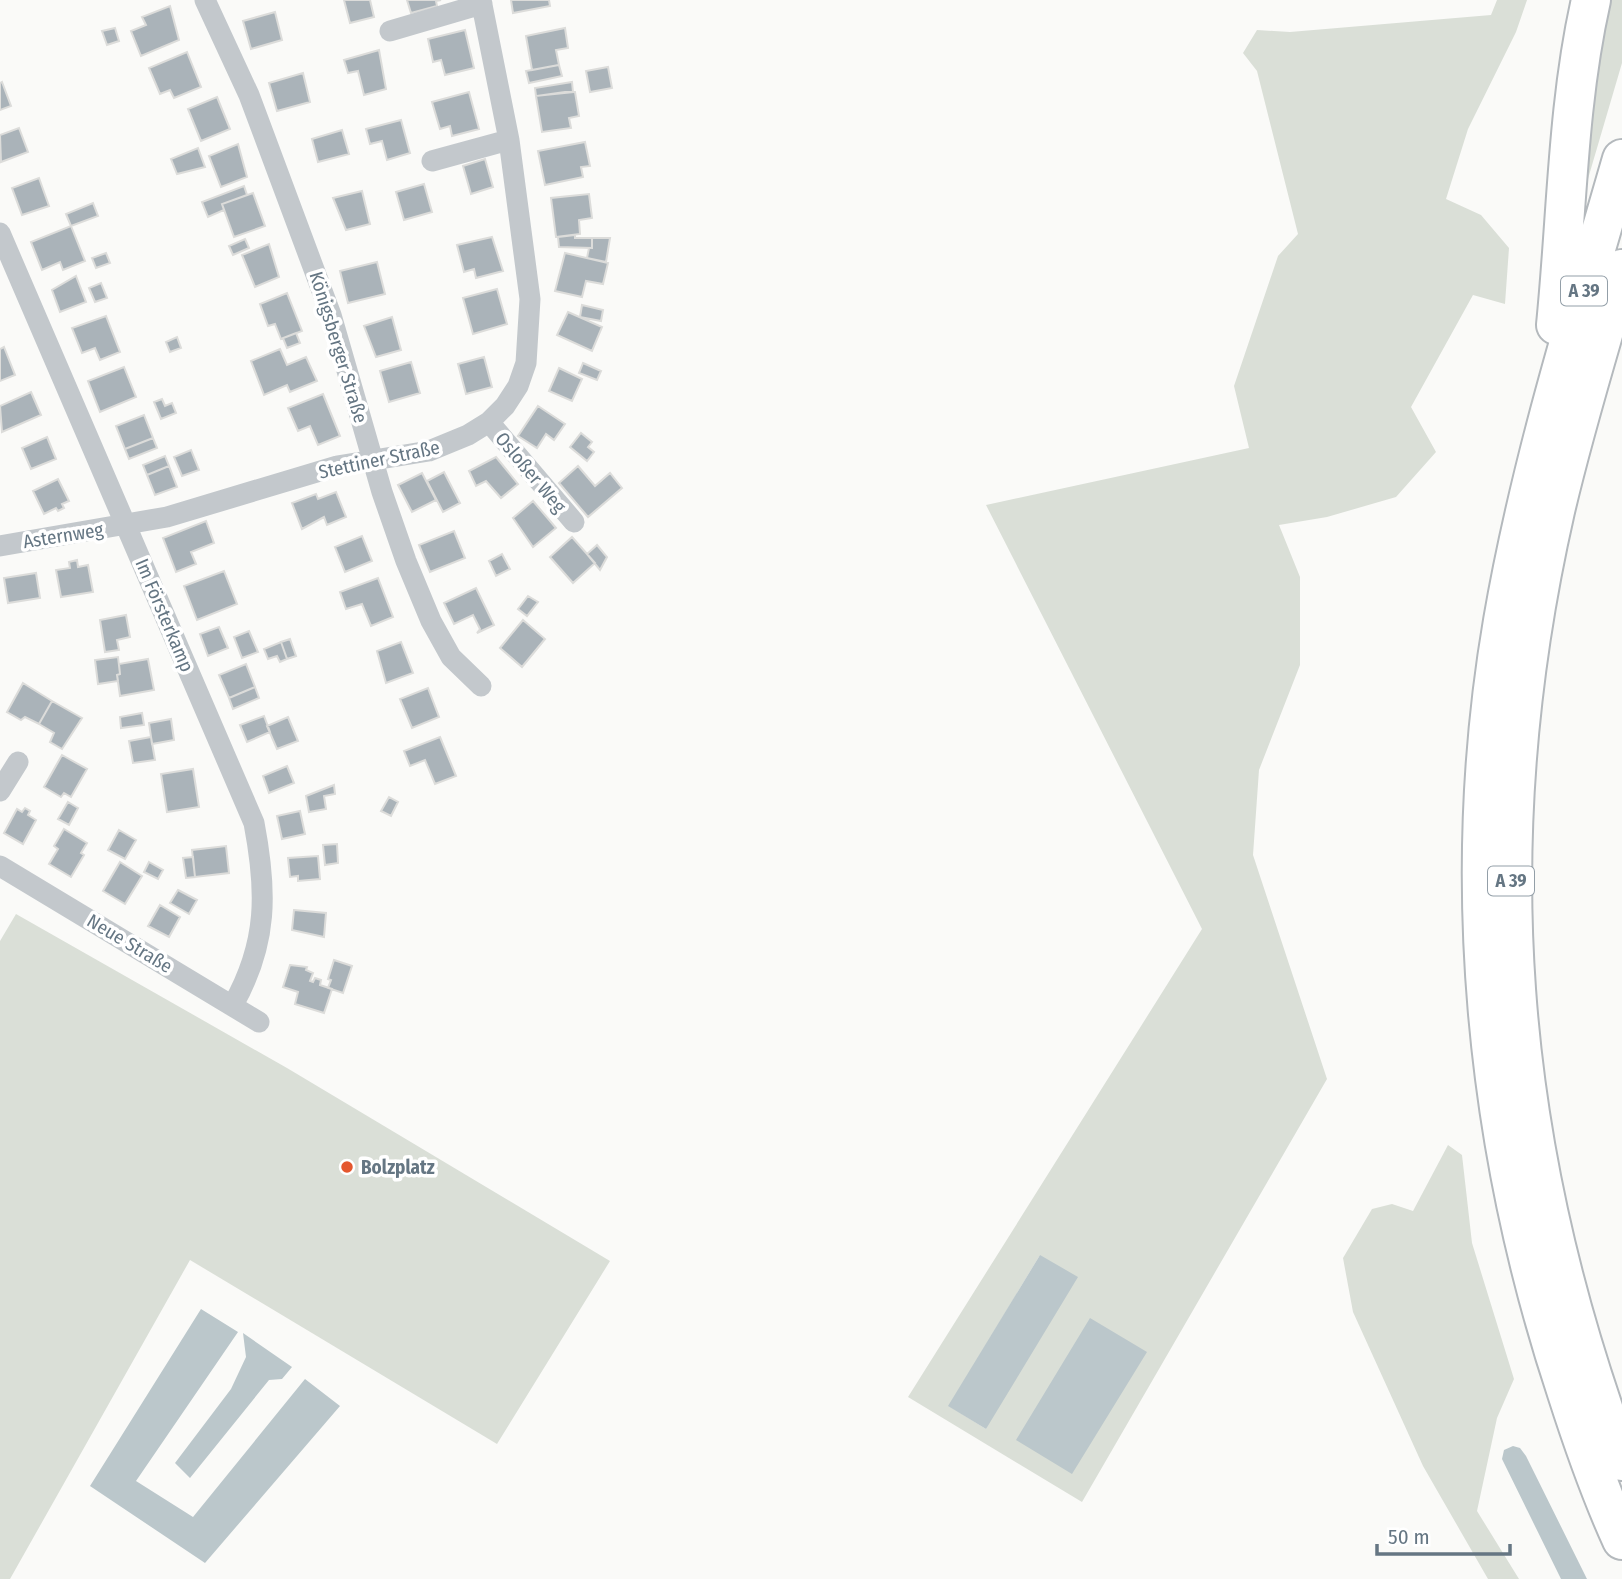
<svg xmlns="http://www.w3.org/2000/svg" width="1622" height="1579" viewBox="0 0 1622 1579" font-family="'Fira Sans Condensed',sans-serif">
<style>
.green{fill:#dadfd7;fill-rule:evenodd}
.water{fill:#bbc7cb}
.building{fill:#aab3b9;stroke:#dcdcda;stroke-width:2}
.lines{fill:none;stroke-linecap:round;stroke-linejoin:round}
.highway-casing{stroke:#b4b9bd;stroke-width:42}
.street{stroke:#c3c8cc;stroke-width:21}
.highway{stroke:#fff;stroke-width:38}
.poi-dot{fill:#e4572e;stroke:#fff;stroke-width:2.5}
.labels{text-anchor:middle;stroke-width:7;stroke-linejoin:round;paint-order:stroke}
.shield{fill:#fff;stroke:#939fa8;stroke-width:2}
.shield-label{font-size:18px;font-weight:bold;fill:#657683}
.street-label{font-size:19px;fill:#657683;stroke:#fff}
.poi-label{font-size:19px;font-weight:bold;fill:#657683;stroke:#fff;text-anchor:start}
</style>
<rect width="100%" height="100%" fill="#fafaf8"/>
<path class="green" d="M1497 0H1527L1516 32 1468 129 1446 199 1481 215 1509 248 1505 304 1473 295 1411 407 1436 452 1396 497 1327 517 1279 525 1300 577V665L1259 770 1253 855 1327 1079 1082 1502 908 1397 1202 929 986 505 1249 448 1234 386 1278 256 1298 234 1257 71 1243 53 1257 30 1290 32 1491 15ZM1040 1255 986 1429 949 1406Z
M1601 0H1622V63L1575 223Z
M16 914 287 1068 610 1261 497 1444 190 1260 10 1579H0V941Z
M1448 1145 1462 1155 1472 1243 1514 1379 1497 1418 1477 1511 1519 1579H1488L1423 1466 1353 1312 1343 1258 1372 1209 1392 1204 1413 1211Z"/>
<path class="water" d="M1040 1255 1078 1277 986 1429 948 1406Z
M201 1309 238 1332 136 1481 193 1517 305 1379 340 1406 205 1563 90 1486Z
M1090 1318 1147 1352 1072 1474 1016 1440Z
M243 1333 292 1367 282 1379 269 1380 190 1478 175 1463 231 1389 246 1357Z
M1513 1446 1520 1448 1526 1456 1587 1579H1561L1502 1459 1504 1450Z"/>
<path class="building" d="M344 0H370L374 17 350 23Z
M407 0H441L436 1 437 6 411 13Z
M511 0H549L550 6 513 13Z
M170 6 179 40 141 56 131 31 146 25 142 17Z
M275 12 282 40 251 49 243 21Z
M115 28 119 41 107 45 102 31Z
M565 28 568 48 556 50 559 65 532 70 526 36Z
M465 30 474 68 445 75 441 60 433 62 428 39Z
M379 50 386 89 364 95 358 71 348 73 344 60Z
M187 52 201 87 174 98 170 90 160 94 149 68Z
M559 65 562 76 529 83 526 71Z
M608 67 612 88 590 92 586 71Z
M303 73 310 102 277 111 269 83Z
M2 82 11 106 0 110V83Z
M572 82 573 92 536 96 535 88Z
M469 92 479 129 452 136 450 126 440 129 432 102Z
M565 92H575L579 116 569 118 571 128 542 132 536 96Z
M217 97 230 129 201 141 188 109Z
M401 120 410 153 387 160 382 141 370 144 366 129Z
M19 128 28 152 1 162 0 135Z
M342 130 349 154 318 162 312 139Z
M585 142 590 166 581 167 583 177 545 185 538 151Z
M238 144 247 177 221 187 209 156Z
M198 148 205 167 177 174 171 159Z
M485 159 493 187 471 194 463 166Z
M39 178 49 206 22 215 12 188Z
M424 184 432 212 404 220 396 192Z
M244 186 247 195 222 204 224 210 208 217 202 202Z
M362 191 370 224 346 230 333 198Z
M253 193 265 226 234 237 222 204Z
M589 194 592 218 579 220 580 234 556 237 551 198Z
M93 203 98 216 71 226 66 214Z
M71 226 85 261 63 270 60 262 42 270 31 242Z
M575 235V238H592V248L559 247 558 237Z
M492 237 503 271 476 278 474 269 464 272 457 245Z
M592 238H610L606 262 587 258 589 248H592Z
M245 239 249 248 233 255 229 246Z
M269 244 279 277 255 287 242 255Z
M106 253 110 263 96 268 92 258Z
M565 253 608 263 603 284 586 281 582 297 555 291Z
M377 262 385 294 348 303 340 271Z
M76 276 86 302 60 312 52 290Z
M101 283 107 298 95 302 89 288Z
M497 289 507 324 473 334 463 298Z
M287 293 302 331 281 339 275 324 268 326 260 304Z
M582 305 603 310 601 321 580 317Z
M568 312 602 327 592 351 557 335Z
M106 316 120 352 100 360 95 348 82 353 72 328Z
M392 317 401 350 376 357 364 326Z
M296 333 300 343 287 348 283 338Z
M177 337 181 348 170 352 166 342Z
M4 347 15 375 0 381V349Z
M280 349 287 365 306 357 317 381 290 392 287 385 264 395 251 361Z
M484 357 492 387 466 394 458 364Z
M411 362 420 393 389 402 380 371Z
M583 363 601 371 597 380 579 373Z
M124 367 136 397 100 412 88 381Z
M559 368 582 379 572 401 549 391Z
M31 392 41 415 2 432 0 406Z
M323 394 340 436 318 445 310 426 298 431 288 408Z
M162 399 165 406 172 403 176 413 161 419 154 402Z
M538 406 565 424 554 440 546 434 537 448 518 436Z
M144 415 153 438 125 449 116 426Z
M581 433 592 442 588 447 594 452 587 461 570 447Z
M47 437 56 459 31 469 22 448Z
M153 438 157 448 129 459 125 449Z
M191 450 199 470 182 476 174 457Z
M165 456 169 466 147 475 143 465Z
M496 457 518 484 501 498 486 481 476 486 469 471Z
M169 466 177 487 155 495 147 475Z
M578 466 595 486 610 473 622 488 588 517 559 483Z
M444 472 460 503 443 512 427 481Z
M422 473 436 500 412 512 398 485Z
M58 479 69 501 62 504 64 508 58 511 56 508 44 514 33 491Z
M336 492 346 517 327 525 324 517 302 529 292 503 316 494 318 499Z
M533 501 556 528 533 547 513 518Z
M206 521 214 543 191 552 196 564 176 572 163 538Z
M454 531 465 558 430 572 419 545Z
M362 536 372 561 345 572 335 547Z
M572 537 595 563 573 583 550 557Z
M597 545 607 557 600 570 587 554Z
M502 554 510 569 496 576 489 561Z
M77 560 78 567 88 565 93 592 61 597 56 570 70 568 69 562Z
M224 571 237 604 197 620 184 586Z
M36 573 40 598 8 603 4 578Z
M378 578 393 617 371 626 362 604 346 609 340 592Z
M476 588 494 625 477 633 480 629 473 615 454 624 444 603Z
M528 596 538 602 527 616 518 609Z
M126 615 130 637 117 640 119 650 105 652 100 620Z
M523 620 545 639 522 667 500 648Z
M219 627 228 648 208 656 200 634Z
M249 631 258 652 242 658 234 637Z
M290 639 296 656 287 659 281 642Z
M281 642 287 659 280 662 277 656 268 659 264 649Z
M401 642 413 673 386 683 377 651Z
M118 657 120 674 117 675 118 681 98 684 95 660Z
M148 659 154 690 120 696 117 675 120 674 119 664Z
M246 664 255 687 229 698 219 675Z
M23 683 52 701 39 724 25 717 21 720 7 712Z
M255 687 259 698 233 709 229 698Z
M428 688 439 717 412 728 400 699Z
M52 701 82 718 62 749 50 742 54 733 39 724Z
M142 713 144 725 121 728 120 717Z
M264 716 270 732 247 742 240 725Z
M288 717 298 741 277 749 267 726Z
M171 719 174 740 152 744 149 723Z
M151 737 155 760 133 763 129 741Z
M440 737 456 776 435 784 425 760 410 766 404 751Z
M62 755 87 769 71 797 64 793 61 797 44 787Z
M287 766 294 783 269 793 263 776Z
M193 769 199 807 167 812 161 774Z
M334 785 335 794 324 796 326 809 309 812 306 796Z
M389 797 398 802 391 816 381 811Z
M68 802 78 808 69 825 58 819Z
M25 808 30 811 28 815 36 820 23 844 4 833 17 809 22 812Z
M300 811 305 834 282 839 277 816Z
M64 829 87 843 81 853 84 855 71 877 49 864 58 849 54 846Z
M119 830 136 840 125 859 108 850Z
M337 844 338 863 325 865 323 845Z
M226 846 229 873 195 877 192 850Z
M318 856 320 879 298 881V876L290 877 288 858Z
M193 857 195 877 186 878 183 858Z
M120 862 142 876 125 904 103 891Z
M149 862 163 870 158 879 144 872Z
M178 890 197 900 189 914 170 903Z
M160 905 180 917 169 937 148 926Z
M294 910 326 913 324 937 292 930Z
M334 960 352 966 343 993 328 988 331 980 328 979Z
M290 965 307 967 306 970 313 973 310 981 313 982 315 978 321 980 320 985 332 989 324 1013 295 1004 298 992 283 987Z"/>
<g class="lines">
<g class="highway-casing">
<path id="highway" d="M1622 159C1578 312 1530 464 1503 621 1459 878 1485 1146 1567 1393 1583 1443 1600 1492 1622 1540
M1622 269C1599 349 1574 429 1555 511 1480 840 1504 1145 1622 1461
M1556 325C1567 216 1567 106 1591 0"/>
</g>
<path class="street" d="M205 0 249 95 331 315 382 492 406 561 431 621 451 657 481 686
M390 31 482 4
M432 161 509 140
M0 233 254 823C267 891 268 943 233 1005
M489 422 574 522
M0 546 167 517 337 466 429 451 468 435 489 422 505 406 518 386 526 363 530 299 509 140 481 0
M0 791 18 762
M0 866 259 1022"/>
<use href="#highway" class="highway"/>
</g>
<circle class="poi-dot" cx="347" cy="1167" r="7"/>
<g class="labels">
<g class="shield">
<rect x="1561" y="276.5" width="46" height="29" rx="5"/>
<rect x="1488" y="866.5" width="46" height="29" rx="5"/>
</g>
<g class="shield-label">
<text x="1584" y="297">A 39</text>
<text x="1511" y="887">A 39</text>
</g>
<g class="street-label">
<text transform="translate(339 347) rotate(73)" y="7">Königsberger Straße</text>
<text transform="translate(379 459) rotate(-12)" y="7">Stettiner Straße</text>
<text transform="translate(531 472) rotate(50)" y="7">Osloßer Weg</text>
<text transform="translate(63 535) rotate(-9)" y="7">Asternweg</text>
<text transform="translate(165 615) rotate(67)" y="7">Im Försterkamp</text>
<text transform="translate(130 943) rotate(31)" y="7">Neue Straße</text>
</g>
<g class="poi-label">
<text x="361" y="1174">Bolzplatz</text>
</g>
</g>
<path d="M1377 1544v10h133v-10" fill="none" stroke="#657683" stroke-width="3.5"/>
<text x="1388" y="1544" font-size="21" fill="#657683" stroke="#ffffff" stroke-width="5" paint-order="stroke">50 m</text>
</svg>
